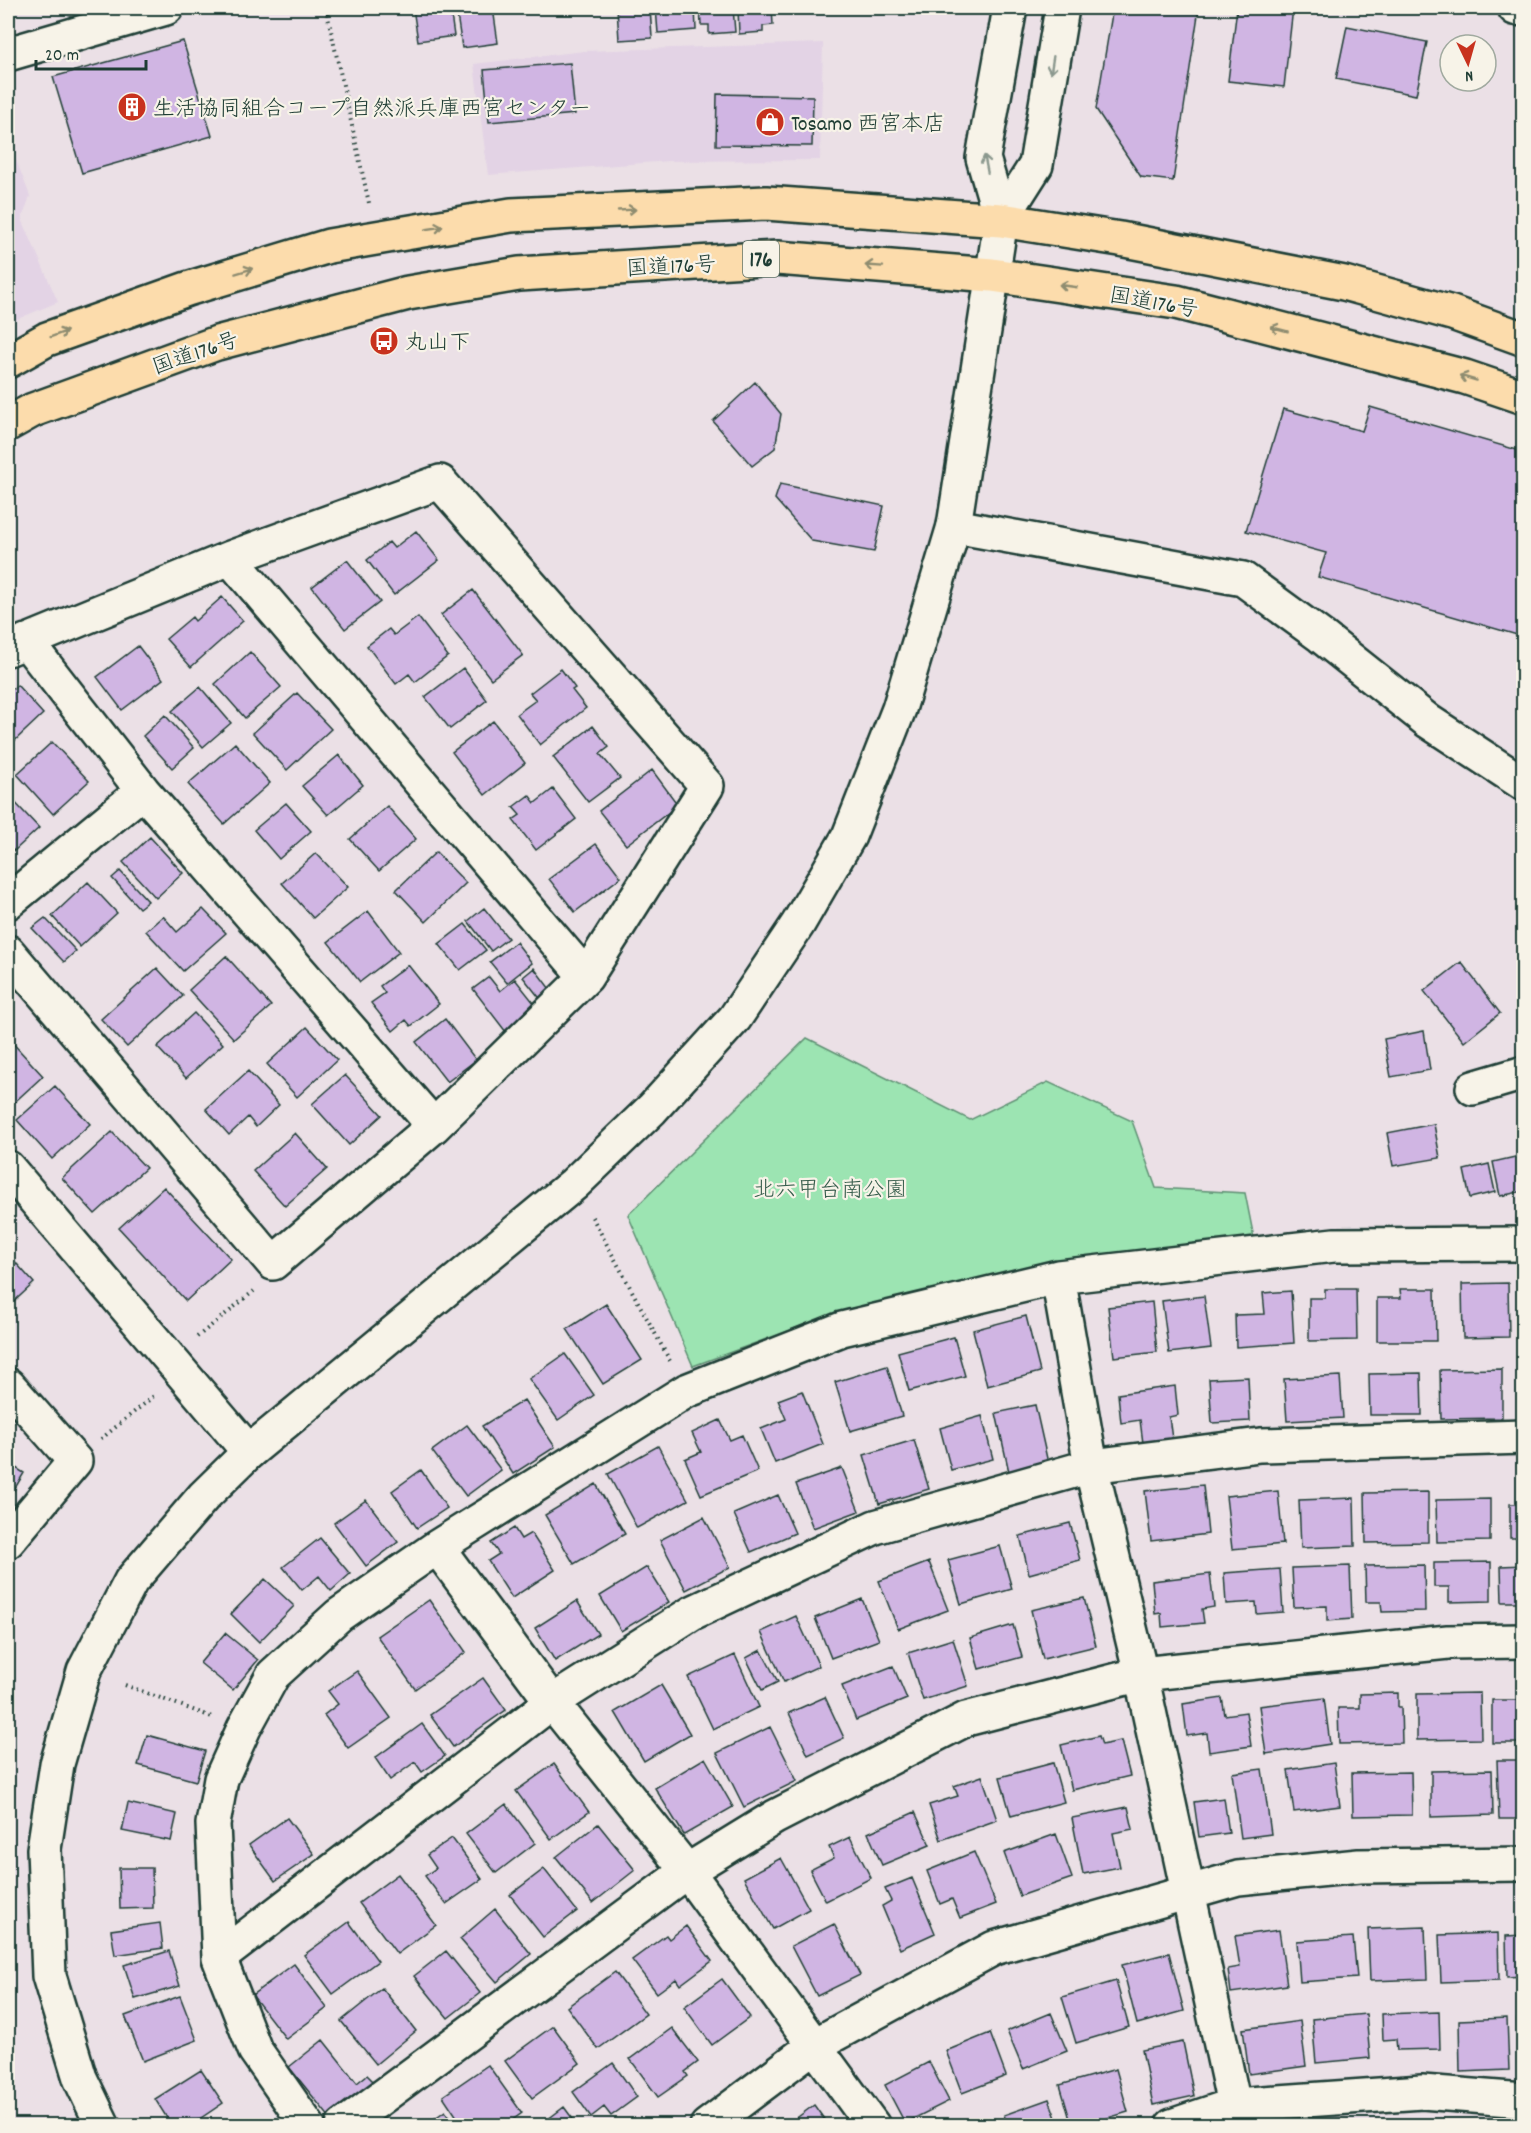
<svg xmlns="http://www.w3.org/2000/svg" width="1531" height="2133" viewBox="0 0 1531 2133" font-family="Dekko,'Klee One',sans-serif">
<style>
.built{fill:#e3d3e5}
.green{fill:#9ce4b2;stroke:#5e9073;stroke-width:1.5}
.building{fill:#d0b5e3;stroke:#1f3d34;stroke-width:1.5}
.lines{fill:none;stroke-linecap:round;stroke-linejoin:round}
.minor-casing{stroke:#1f3d34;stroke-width:38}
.tertiary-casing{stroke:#1f3d34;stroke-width:38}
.trunk-casing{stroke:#1f3d34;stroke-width:38}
.path{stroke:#1f3d34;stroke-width:4;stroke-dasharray:1.5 4.5;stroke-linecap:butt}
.minor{stroke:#f7f3e8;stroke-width:33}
.tertiary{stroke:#f7f3e8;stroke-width:33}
.trunk{stroke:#fcdcac;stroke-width:33}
.oneway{stroke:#8b988e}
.oneway2{stroke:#8e8c70}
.labels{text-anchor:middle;stroke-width:4.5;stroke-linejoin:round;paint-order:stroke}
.shield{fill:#f7f3e8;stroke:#60746a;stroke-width:1.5}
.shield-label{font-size:21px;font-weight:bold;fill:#1f3d34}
.poi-label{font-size:22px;fill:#1f3d34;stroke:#f7f3e8;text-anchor:start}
.street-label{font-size:22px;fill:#1f3d34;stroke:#f7f3e8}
.park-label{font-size:22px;fill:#385e4d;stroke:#f7f3e8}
</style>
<rect width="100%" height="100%" fill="#ebe0e6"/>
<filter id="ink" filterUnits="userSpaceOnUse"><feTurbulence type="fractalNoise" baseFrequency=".0167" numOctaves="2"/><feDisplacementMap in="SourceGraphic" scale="12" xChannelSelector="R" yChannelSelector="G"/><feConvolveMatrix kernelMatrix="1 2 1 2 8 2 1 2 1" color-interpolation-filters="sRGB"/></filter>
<g filter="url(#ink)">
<path class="built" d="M823 43 820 160 669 161 488 175 474 64 584 51Z
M8 139 30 196 22 219 58 302 8 323Z"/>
<path class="green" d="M807 1038 970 1120 1048 1082 1132 1121 1156 1188 1245 1193 1255 1243 1052 1263 845 1310 693 1366 628 1215Z"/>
<path class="building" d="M413 8H450L454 36 418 41Z
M456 8H493L498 43 462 48Z
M617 8H650L652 38 619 40Z
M656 8H695L696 30 658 33Z
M700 8H733L735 32 709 34V25H701Z
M738 8H772L773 25 763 26V32L739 34Z
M1113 8H1199L1173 181 1141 177 1096 109Z
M1237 8H1293L1284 87 1228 81Z
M1347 26 1427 42 1416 95 1336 79Z
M183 41 212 136 82 173 53 77Z
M570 63 575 114 489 122 484 70Z
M717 94 813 96 812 146 716 145Z
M755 382 781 414 775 448 752 466 713 421Z
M1370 407 1524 452V637L1318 577 1326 553 1246 531 1283 409 1362 431Z
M780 484 884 506 874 552 812 541 775 499Z
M416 531 439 560 394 595 367 560 389 542 394 548Z
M347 560 380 602 345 629 312 587Z
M473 590 523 655 491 679 441 615Z
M222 597 243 621 191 667 166 639 192 617 195 621Z
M418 617 448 656 415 682 409 674 396 684 367 646 389 629 394 635Z
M138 646 163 679 122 710 97 677Z
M250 652 281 687 245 718 215 684Z
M463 668 487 700 450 729 425 697Z
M561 669 575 688 572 690 586 708 540 745 517 714 536 700 530 693Z
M17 685 43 714 8 747V694Z
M200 687 231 723 203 747 172 711Z
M297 693 331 729 287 770 253 733Z
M165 715 194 748 172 768 143 736Z
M493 721 525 763 485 795 452 752Z
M593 726 609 747 600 754 620 778 588 802 553 757Z
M52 742 89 781 53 814 17 774Z
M235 743 270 783 224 824 188 784Z
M339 755 363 785 328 815 302 786Z
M652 770 678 805 626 845 599 811Z
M553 789 576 819 536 850 513 820 520 815 513 807 529 795 535 803Z
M8 795 39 828 14 851 8 845Z
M286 803 311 831 279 859 254 830Z
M387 806 416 839 379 871 350 839Z
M150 837 183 873 156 898 123 862Z
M596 844 621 877 575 912 549 879Z
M436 852 466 883 426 922 396 890Z
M316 853 348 887 313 918 282 883Z
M120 871 148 901 139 908 112 878Z
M88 882 117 913 80 947 52 916Z
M484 908 508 938 491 951 468 921Z
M203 909 226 933 183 971 146 931 163 916 177 932Z
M368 911 399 952 360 982 328 942Z
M45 918 76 951 64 962 32 928Z
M465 924 486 950 460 970 439 944Z
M516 942 532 963 507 983 490 962Z
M226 956 271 1006 234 1039 189 990Z
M1461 962 1500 1013 1464 1042 1424 991Z
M408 965 439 1004 411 1026 406 1020 393 1031 371 1003 385 993 380 986Z
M157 968 183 996 127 1047 101 1019Z
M534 968 553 993 542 1001 523 977Z
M489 977 500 991 515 979 538 1008 506 1032 473 989Z
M1524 982V1014L1515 985Z
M194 1013 223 1044 186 1078 157 1047Z
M445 1019 476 1060 447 1082 416 1042Z
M307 1027 337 1060 297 1097 267 1064Z
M1424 1031 1430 1070 1391 1077 1384 1039Z
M8 1038 43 1076 8 1108Z
M248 1071 279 1105 256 1127 248 1117 229 1135 206 1109Z
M345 1075 382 1115 349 1145 312 1104Z
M55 1086 90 1124 52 1159 17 1120Z
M1434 1124 1440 1158 1393 1166 1387 1133Z
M112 1132 146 1168 95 1214 62 1178Z
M295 1133 327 1169 285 1206 253 1171Z
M1524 1155V1191L1500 1196 1493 1162Z
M1489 1164 1495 1192 1470 1198 1464 1170Z
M164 1187 231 1259 186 1301 119 1228Z
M8 1254 34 1283 8 1307Z
M1508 1283 1509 1337 1463 1338 1462 1284Z
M1325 1289H1356L1357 1340 1309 1341V1298H1325Z
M1400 1289H1435L1436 1341H1377V1298H1401Z
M1291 1291 1294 1343 1236 1347 1235 1315 1265 1314 1263 1293Z
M1204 1296 1211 1348 1169 1353 1162 1301Z
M1152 1302 1157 1352 1114 1357 1108 1307Z
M606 1304 642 1360 603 1384 567 1329Z
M1026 1316 1040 1372 987 1386 973 1330Z
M954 1337 965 1376 909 1391 898 1352Z
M565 1354 594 1395 558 1420 529 1379Z
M887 1366 902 1416 850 1431 835 1382Z
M1502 1369V1418L1441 1419 1440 1370Z
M1421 1373 1422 1415H1370L1369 1374Z
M1340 1376 1343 1418 1287 1421 1284 1379Z
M1248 1377 1250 1421 1212 1423 1209 1379Z
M1175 1386 1178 1415 1169 1417 1172 1439 1143 1443 1140 1420 1121 1423 1118 1394Z
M802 1391 823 1444 775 1463 761 1429 786 1419 778 1400Z
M524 1400 555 1447 513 1474 482 1426Z
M1035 1405 1048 1463 1009 1472 996 1413Z
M982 1416 993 1459 951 1470 940 1428Z
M720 1420 730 1440 742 1435 758 1471 701 1495 685 1459 701 1452 692 1433Z
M467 1425 501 1470 466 1496 432 1451Z
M914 1440 929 1489 879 1504 864 1455Z
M658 1446 688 1500 637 1528 608 1474Z
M8 1463 24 1473 8 1500Z
M842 1468 859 1511 813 1528 796 1484Z
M421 1470 447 1508 417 1528 392 1491Z
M596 1484 625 1534 574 1564 545 1515Z
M1203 1485 1208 1534 1151 1541 1145 1491Z
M1278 1491 1283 1544 1232 1549 1226 1496Z
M1428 1492V1542L1366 1543 1365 1493Z
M778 1495 795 1533 751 1552 734 1514Z
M1354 1498 1355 1546 1301 1548 1299 1500Z
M1490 1499V1541L1437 1542 1436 1500Z
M366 1500 398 1542 366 1566 334 1523Z
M1510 1504H1524V1538H1510Z
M704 1517 730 1567 686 1590 660 1540Z
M1070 1523 1080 1560 1029 1574 1020 1536Z
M514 1528 521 1539 531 1533 555 1570 512 1598 488 1561 499 1554 491 1543Z
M320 1538 350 1574 331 1591 319 1576 302 1590 283 1567Z
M1000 1546 1012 1589 961 1604 948 1560Z
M929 1562 948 1610 898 1629 879 1581Z
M1491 1562V1601L1449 1602V1587H1434V1563Z
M1424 1565 1425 1611 1382 1612 1381 1602H1366L1365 1566Z
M1524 1565V1602H1502L1501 1566Z
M1350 1566 1352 1619 1327 1621V1606L1294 1607 1292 1568Z
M647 1567 669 1602 621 1631 600 1596Z
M1280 1569 1283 1612 1257 1614 1256 1602 1226 1604 1224 1573Z
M1210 1574 1214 1607 1202 1609 1204 1623 1162 1627 1161 1613 1155 1614 1152 1581Z
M265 1579 294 1606 259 1642 231 1614Z
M1084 1598 1096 1646 1043 1659 1031 1610Z
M862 1599 879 1640 831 1658 815 1618Z
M429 1600 466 1652 415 1689 377 1636Z
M577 1601 598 1634 555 1661 535 1628Z
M796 1616 819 1666 784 1682 761 1632Z
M1013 1625 1022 1657 979 1669 970 1638Z
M225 1633 258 1660 233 1690 200 1663Z
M953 1639 968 1686 923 1700 908 1653Z
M761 1650 778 1682 762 1690 746 1658Z
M735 1655 759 1707 713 1729 688 1677Z
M893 1666 907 1699 856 1720 842 1686Z
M357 1671 391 1718 348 1748 324 1715 338 1704 328 1691Z
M483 1678 506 1710 453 1747 430 1715Z
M661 1685 690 1734 644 1761 615 1712Z
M1398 1693V1707H1401L1402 1743 1339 1744 1338 1708H1360V1694Z
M1480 1693 1481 1739 1417 1740V1694Z
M825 1697 844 1738 808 1755 789 1713Z
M1222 1698 1225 1715 1246 1712 1251 1746 1209 1752 1207 1733 1187 1736 1183 1704Z
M1324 1698 1330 1744 1266 1754 1259 1706Z
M1492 1700H1524V1743H1492Z
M422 1724 445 1756 422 1772 415 1762 390 1780 375 1758Z
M770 1727 797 1781 744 1807 717 1753Z
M147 1735 205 1751 196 1781 138 1765Z
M1099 1736 1102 1745 1121 1741 1130 1776 1072 1790 1061 1745Z
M705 1758 733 1807 684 1835 655 1788Z
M1497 1760H1524V1819H1499Z
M1053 1763 1064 1802 1011 1816 1000 1777Z
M1334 1763 1340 1806 1294 1812 1288 1770Z
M554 1764 589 1812 551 1839 516 1791Z
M1262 1769 1271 1834 1241 1838 1232 1773Z
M1492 1770 1493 1815 1431 1817V1771Z
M1411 1772 1412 1815 1353 1816 1352 1773Z
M982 1776 997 1820 941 1840 929 1805 958 1796 954 1786Z
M1224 1798 1229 1833 1199 1837 1194 1802Z
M128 1803 177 1814 171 1841 122 1831Z
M506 1804 535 1843 496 1873 466 1834Z
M1128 1807 1133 1829 1113 1833 1120 1867 1083 1874 1072 1818Z
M915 1812 930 1845 882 1865 868 1833Z
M287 1818 314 1854 275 1881 249 1845Z
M598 1824 635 1870 593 1903 556 1857Z
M1056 1834 1072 1878 1020 1896 1004 1853Z
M850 1837 871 1878 826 1901 810 1870 834 1858 829 1847Z
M452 1838 482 1879 446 1904 425 1876 436 1868 427 1855Z
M974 1852 996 1904 960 1918 952 1899 940 1904 927 1871Z
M781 1858 809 1909 773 1929 744 1878Z
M119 1868H152L153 1908 120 1909Z
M544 1869 577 1911 543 1937 510 1895Z
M398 1874 436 1925 397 1954 359 1903Z
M912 1878 935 1933 900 1949 882 1906 891 1901 885 1889Z
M495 1909 531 1954 497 1982 460 1939Z
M349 1922 378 1961 333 1994 304 1955Z
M160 1923 163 1948 115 1955 111 1930Z
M834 1924 860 1975 817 1996 791 1946Z
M686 1926 712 1961 680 1985 676 1979 657 1993 632 1960 666 1935 669 1939Z
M1425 1927 1427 1979 1370 1981 1368 1929Z
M1279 1930 1287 1985 1231 1993 1228 1969 1240 1967 1235 1936Z
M1498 1933 1499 1980 1441 1982 1439 1935Z
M1524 1935V1976L1507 1977 1506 1936Z
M1353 1937 1357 1978 1300 1982 1297 1941Z
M169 1951 180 1986 135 1999 124 1965Z
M446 1951 480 1993 448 2018 414 1976Z
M1169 1953 1184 2011 1137 2024 1122 1965Z
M294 1964 327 2008 286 2039 252 1995Z
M615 1972 646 2014 598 2049 567 2007Z
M722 1979 750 2017 712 2045 684 2007Z
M1116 1981 1129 2027 1076 2043 1062 1997Z
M382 1988 416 2031 376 2064 341 2021Z
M180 1996 197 2040 143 2061 125 2016Z
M1439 2012 1440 2049 1397 2050 1396 2039 1383 2040 1382 2014Z
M1051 2013 1067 2051 1023 2069 1007 2031Z
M1366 2014 1370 2058 1316 2063 1312 2019Z
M1507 2018 1509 2070 1460 2072 1459 2020Z
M1517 2019H1524V2056L1518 2057Z
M1300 2021 1306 2066 1249 2074 1243 2029Z
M553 2026 580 2063 532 2098 505 2061Z
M672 2028 698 2062 685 2072 688 2076 658 2097 630 2059Z
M990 2033 1006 2076 962 2093 946 2051Z
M323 2040 357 2083 367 2075 374 2082 330 2118 289 2067Z
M1183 2042 1194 2096 1153 2105 1142 2050Z
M929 2062 949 2101 905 2123 885 2085Z
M613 2063 637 2097 611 2116 604 2107 591 2117 573 2092Z
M488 2065 522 2113 504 2126H463L443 2096Z
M1116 2069 1128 2112 1081 2126H1072L1060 2085Z
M201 2070 223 2103 189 2126H172L155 2099Z
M1049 2099 1059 2126H1008L1004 2115Z
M814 2105 829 2126H786Z
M564 2107 578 2126H539Z
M445 2111 455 2126H424Z"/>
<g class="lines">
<g class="minor-casing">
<path id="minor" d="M1515 8 1524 9
M8 54 166 8
M954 526 1243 579 1321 636 1428 721 1524 784
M230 558 586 977
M26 641 143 791 434 1126
M8 649 230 558 440 482 707 786 586 977 434 1126 273 1263 8 952
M8 902 143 791
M1473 1088 1524 1073
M8 1168 249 1452
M1058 1277 1091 1466 1141 1674 1234 2105
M8 1385 75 1461 8 1541
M437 1547 552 1702 687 1871 873 2126
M219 1958 552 1702 692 1613 875 1527 1091 1466 1260 1445 1524 1437
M308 2126 255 2050 219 1958 213 1824 221 1779 244 1728 273 1675 339 1615 437 1547 686 1391 842 1329 1058 1277 1334 1245 1524 1244
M343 2126 687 1871 775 1817 966 1719 1141 1674 1448 1642 1524 1641
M707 2126 815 2045
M1172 2126 1234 2105 1422 2092 1524 2100"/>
</g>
<g class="tertiary-casing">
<path id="tertiary" d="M1001 220 983 158 1010 8
M815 2045 994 1948 1238 1878 1359 1866 1524 1864
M103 2126 80 2078 49 1976 44 1849 57 1764 84 1671 131 1581 204 1496 249 1452 574 1184 652 1109 735 1018 798 924 849 836 899 709 954 526 1001 220 1036 165 1062 8"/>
</g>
<g class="trunk-casing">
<path id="trunk" d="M8 361 47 339 187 289 329 246 511 215 766 203 1001 220 1120 239 1344 283 1452 313 1524 339
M8 424 33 410 217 343 408 293 519 274 777 258 992 275 1176 302 1465 377 1524 397"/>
</g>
<path class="path" d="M326 8 369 203
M592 1217 670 1361
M197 1337 254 1291
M101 1439 155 1395
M125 1685 212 1717"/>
<use href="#minor" class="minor"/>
<use href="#tertiary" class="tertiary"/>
<use href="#trunk" class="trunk"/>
</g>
<defs><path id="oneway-shaft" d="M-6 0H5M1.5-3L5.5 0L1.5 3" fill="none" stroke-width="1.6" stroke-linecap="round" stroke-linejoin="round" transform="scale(1.5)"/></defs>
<g class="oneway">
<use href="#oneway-shaft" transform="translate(1052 65) rotate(99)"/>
<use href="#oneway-shaft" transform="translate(986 164) rotate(-101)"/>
</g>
<g class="oneway2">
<use href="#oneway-shaft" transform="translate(627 210) rotate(-3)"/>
<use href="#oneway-shaft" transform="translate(434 228) rotate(-9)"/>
<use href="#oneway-shaft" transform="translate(874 266) rotate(-176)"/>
<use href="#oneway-shaft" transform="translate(244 271) rotate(-17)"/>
<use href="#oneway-shaft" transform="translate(1068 286) rotate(-172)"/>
<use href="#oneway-shaft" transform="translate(1279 329) rotate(-165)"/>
<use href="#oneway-shaft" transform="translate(59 334) rotate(-20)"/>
<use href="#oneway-shaft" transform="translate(1468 378) rotate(-163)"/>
</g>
</g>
<defs>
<g id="building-disc" transform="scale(1.5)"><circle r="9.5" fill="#c8321e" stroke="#f7f3e8"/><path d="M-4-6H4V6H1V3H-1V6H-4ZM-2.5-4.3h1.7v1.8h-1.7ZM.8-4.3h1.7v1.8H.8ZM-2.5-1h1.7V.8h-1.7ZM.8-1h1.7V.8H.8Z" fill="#fff"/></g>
<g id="shop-disc" transform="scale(1.5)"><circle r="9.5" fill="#c8321e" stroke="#f7f3e8"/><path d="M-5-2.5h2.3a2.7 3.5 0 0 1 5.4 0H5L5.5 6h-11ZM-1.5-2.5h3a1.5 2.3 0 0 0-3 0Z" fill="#fff"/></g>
<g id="bus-disc" transform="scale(1.5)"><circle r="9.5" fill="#c8321e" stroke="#f7f3e8"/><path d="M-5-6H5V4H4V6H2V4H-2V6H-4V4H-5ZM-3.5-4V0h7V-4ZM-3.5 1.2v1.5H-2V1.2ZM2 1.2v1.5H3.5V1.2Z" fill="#fff"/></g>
</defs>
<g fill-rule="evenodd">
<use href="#building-disc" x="132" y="107"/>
<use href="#shop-disc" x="770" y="122"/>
<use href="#bus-disc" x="384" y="341"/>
</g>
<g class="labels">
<rect class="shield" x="743" y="241" width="36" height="36" rx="4.5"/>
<g class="shield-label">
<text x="761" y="266">176</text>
</g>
<g class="poi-label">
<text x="153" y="115">生活協同組合コープ自然派兵庫西宮センター</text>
<text x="791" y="130">Tosamo 西宮本店</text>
<text x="405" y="349">丸山下</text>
</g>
<g class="street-label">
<text transform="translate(671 265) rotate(-3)" y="8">国道176号</text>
<text transform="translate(1154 301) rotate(10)" y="8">国道176号</text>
<text transform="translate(195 352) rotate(-19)" y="8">国道176号</text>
</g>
<g class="park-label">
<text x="830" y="1196">北六甲台南公園</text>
</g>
</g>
<rect width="1531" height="2133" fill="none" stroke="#f7f3e8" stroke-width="30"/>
<rect x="15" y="15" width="1501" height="2103" fill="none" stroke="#1f3d34" stroke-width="2" filter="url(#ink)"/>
<g transform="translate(1468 63) rotate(175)"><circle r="28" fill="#f7f3e8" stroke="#a1aaa0" stroke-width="1.5"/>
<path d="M0-4.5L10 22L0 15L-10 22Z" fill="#c8321e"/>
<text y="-9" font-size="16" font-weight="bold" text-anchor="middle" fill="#1f3d34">N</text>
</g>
<path d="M36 60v9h110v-9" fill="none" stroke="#1f3d34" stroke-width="3"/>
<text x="45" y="60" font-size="18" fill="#1f3d34" stroke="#f7f3e8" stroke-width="4.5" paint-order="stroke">20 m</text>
</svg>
